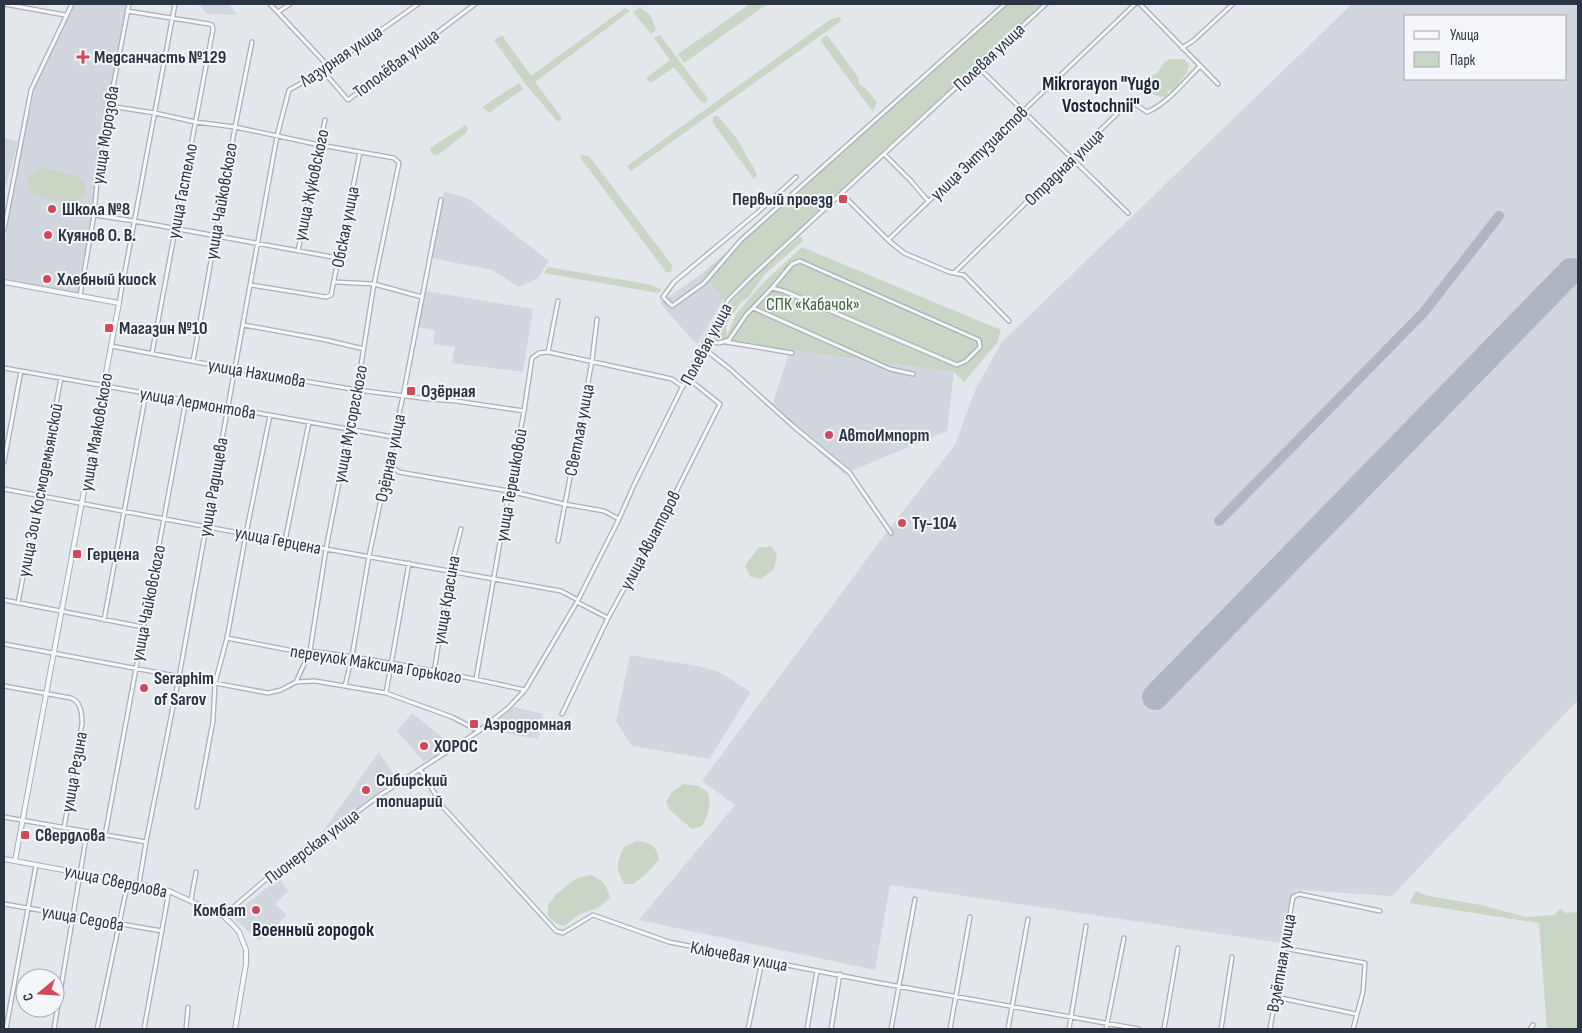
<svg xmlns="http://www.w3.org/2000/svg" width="1582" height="1033" viewBox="0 0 1582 1033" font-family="'Sofia Sans Condensed',sans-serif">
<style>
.built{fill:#d2d6de;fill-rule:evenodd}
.green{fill:#c9d6c5}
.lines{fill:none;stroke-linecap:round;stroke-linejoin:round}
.taxiway{stroke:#b0b6c1;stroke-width:10}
.runway{stroke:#b0b6c1;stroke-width:26}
.minor-casing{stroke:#a9aeb7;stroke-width:5.5}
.tertiary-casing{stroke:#a9aeb7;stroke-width:6}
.minor{stroke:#f7f8fa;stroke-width:3}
.tertiary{stroke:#f7f8fa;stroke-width:4}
.poi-dot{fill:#d1495b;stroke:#f4f6f9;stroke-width:2}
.labels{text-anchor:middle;stroke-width:4;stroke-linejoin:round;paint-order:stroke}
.street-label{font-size:18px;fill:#2b3445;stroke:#f4f6f9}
.poi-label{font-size:18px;font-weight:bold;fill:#2b3445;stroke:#f4f6f9;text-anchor:start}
.park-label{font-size:18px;fill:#3f6138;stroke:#f4f6f9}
.neighbourhood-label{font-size:19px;font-weight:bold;fill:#1d2536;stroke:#f4f6f9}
</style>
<rect width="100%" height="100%" fill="#e4e7ec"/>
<path class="built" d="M75 4H121L127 5 78 293 4 280V247L25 131 37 81Z
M199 4H229L237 15 207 14Z
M1352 4H1578V700L1392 896 1296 890 1283 943 890 885 875 970 639 920 735 805 702 781 886 533 955 445 976 388 1002 342ZM1406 16H1566V79H1406Z
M4 138 18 141 6 187H4Z
M444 191 469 199 549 261 538 278 519 287 492 270 431 258Z
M703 273 723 300 697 345 660 303Z
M425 291 533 309 523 372 452 363 455 347 433 344 435 330 418 327Z
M790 350 954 372 947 431 844 474 771 409Z
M630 655 698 666 719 672 751 692 709 759 632 746 616 721Z
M514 707 543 714 538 739 486 730Z
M412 713 453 746 424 762 397 731Z
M379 752 397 779 320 835Z
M279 878 288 891 275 904 287 915 259 941 231 916Z"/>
<path class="green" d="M750 4H767L684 63 678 54Z
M1006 4H1042L723 300 703 273Z
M640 7 651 16 656 30 651 34 633 12Z
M625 8 630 11 535 82 562 118 558 122 527 86 494 40 502 35 531 76Z
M840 17 841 21 631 171 627 166 831 19Z
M660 35 708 99 705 104 700 101 674 67 651 83 646 78 670 60 654 38Z
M827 35 859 78V84L867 90 877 102 873 112 820 40Z
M1171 59H1184L1189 65 1187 72 1175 89 1168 91 1167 96C1156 99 1149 93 1147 82L1151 77 1158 72 1164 62Z
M519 83 523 89 489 113 482 107Z
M713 116H718L737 139 757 174 754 179 713 123Z
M466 125 468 129 466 133 438 155 432 154 430 148Z
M580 155 589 156 672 265 671 272H666L582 160Z
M43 168 79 177C84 182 87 188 84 194 82 198 79 201 75 202 68 204 39 198 33 193 22 184 31 170 43 168Z
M801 236 803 241 764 275 748 298 742 301 726 324 727 336 736 314 762 284 802 247 1001 330 997 343 964 382 954 372 790 350 724 344 725 339 722 341 714 339 732 301 754 277Z
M548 267 652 285 662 290 658 293 544 273Z
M771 546 777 554 774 569 761 579 751 577 745 566 758 548Z
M683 784 698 786 708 792C712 806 708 814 702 826L692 829 670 810 666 802 672 792Z
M636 841C651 843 656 844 659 860L646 874 633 884H624C616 867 616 864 624 847Z
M591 875C603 880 607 885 610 898L598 908 580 914 564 926 557 924 548 916V906L556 894 577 878Z
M1416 891 1428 896 1481 905 1526 917 1554 915 1560 909 1566 913 1578 912V1029H1547L1539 923 1409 903Z"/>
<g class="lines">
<path class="taxiway" d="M1219 521 1424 312 1499 216"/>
<path class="runway" d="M1155 697 1571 271"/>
<g class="minor-casing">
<path id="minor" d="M4 4 65 15
M270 4 329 67
M1140 4 1218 84
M127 11 209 24 212 25 213 29 152 353
M278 12 290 4
M1182 48 1193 41 1233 4
M978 67 1128 213
M323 71 348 100 475 4
M109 106 155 113 195 122 235 127 320 145 394 158 399 163 374 284 357 390 326 549 310 651 296 682
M884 154 911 181 928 201
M796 177 757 213 674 282 663 297 672 306 704 283 741 240 1005 4
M842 194 888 240 904 253 949 272 964 275 1009 321
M94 215 134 221 338 258
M4 230 31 90 72 4
M888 240 1135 4
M298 251 325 120
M954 273 1125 106 1130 103 1135 104 1147 112C1167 104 1185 81 1200 66
M335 282 374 284 422 297
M251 285 326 297 331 295 360 152
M80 296 94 215 99 160 129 4
M119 303 175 4
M753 308 890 369 913 374
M244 325 326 340 364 349
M705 341 719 343 729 340 746 315 772 288 792 264 800 261 979 340 980 347 966 361 957 365 784 291 772 288
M726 342 792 353
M111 346 234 369 357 390 429 399 456 401 524 411
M702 347 730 369 793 426 849 472 891 533
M548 352 672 379 683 387
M193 361 235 127 252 42
M4 368 393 437
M4 462 21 371
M388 464 399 472 509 491 564 504 604 511 619 519
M4 489 326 549 561 591 578 600
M285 541 309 422
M558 541 592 361 597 319
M4 600 143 627
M577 602 608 618
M18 603 61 378
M104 620 146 393
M227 638 304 653 310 651C382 660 454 674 525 690
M4 644 268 693 281 690 296 682 315 681 386 693 452 717 479 731
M434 672 450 571 461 529
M476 679 509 491 524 411 532 358 539 353 548 352 558 301
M4 686 71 698C81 702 82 713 82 724L64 828
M345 686 352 656 369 556 404 391 441 200
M386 693 409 563
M562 714 608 618 664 516 720 404 695 384 687 381
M420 769 443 807 556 931 563 933 593 915 669 942 874 982 1139 1029
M197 807 213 721 215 683 227 638 246 534 270 415
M4 817 146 842
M105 835 186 400
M139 884 146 842 179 677 277 136 289 90 323 71 418 4
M191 900 196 872
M4 904 162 931
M223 916 264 881 380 795 479 731 508 708 525 690 577 602 619 519 634 485 706 339 728 300 752 276 1046 4
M1283 948 1365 963 1363 992 1353 1029
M1276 997 1356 1014
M6 1029 36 865
M54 1029 87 832
M97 1029 128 882
M144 1029 169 891
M186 1029 188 1007
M748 1029 762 961
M807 1029 817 971
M831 1029 840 974
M891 1029 915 899
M950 1029 970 917
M1008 1029 1028 919
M1069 1029 1086 926
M1106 1029 1124 938
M1164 1029 1178 948
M1221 1029 1232 957
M1270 1029 1293 897 1299 894 1380 911
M1530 1029 1533 1025"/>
</g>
<g class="tertiary-casing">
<path id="tertiary" d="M4 282 119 303 15 861
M4 859 139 884 169 891 223 916 232 924 239 932 246 950V964L235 1029"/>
</g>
<use href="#minor" class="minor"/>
<use href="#tertiary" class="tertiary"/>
</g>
<g class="poi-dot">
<path d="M80.5 49.5h5v5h5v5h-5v5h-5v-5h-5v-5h5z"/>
<rect x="838" y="194" width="10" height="10" rx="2.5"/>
<circle cx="52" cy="209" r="5"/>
<circle cx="48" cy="235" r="5"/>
<circle cx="47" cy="279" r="5"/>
<rect x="104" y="323" width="10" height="10" rx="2.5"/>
<rect x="406" y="386" width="10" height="10" rx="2.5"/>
<circle cx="829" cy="435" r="5"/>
<circle cx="902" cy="523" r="5"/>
<rect x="72" y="549" width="10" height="10" rx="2.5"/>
<circle cx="144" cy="688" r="5"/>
<rect x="469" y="719" width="10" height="10" rx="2.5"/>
<circle cx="424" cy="746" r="5"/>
<circle cx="366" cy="790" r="5"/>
<rect x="20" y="830" width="10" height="10" rx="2.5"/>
<circle cx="256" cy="910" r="5"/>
</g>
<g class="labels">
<g class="street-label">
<text transform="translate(341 56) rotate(-34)" y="6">Лазурная улица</text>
<text transform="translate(989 57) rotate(-43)" y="6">Полевая улица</text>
<text transform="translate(396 63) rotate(-37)" y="6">Тополёвая улица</text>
<text transform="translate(105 135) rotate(-81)" y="6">улица Морозова</text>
<text transform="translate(979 153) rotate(-44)" y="6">улица Энтузиастов</text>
<text transform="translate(1064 167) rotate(-44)" y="6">Отрадная улица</text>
<text transform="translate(311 185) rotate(-78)" y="6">улица Жуковского</text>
<text transform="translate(182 191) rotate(-79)" y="6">улица Гастелло</text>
<text transform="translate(221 201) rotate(-80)" y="6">улица Чайковского</text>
<text transform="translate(345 227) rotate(-79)" y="6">Обская улица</text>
<text transform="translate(706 344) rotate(-62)" y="6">Полевая улица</text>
<text transform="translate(257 373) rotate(10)" y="6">улица Нахимова</text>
<text transform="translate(198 403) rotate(10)" y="6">улица Лермонтова</text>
<text transform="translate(350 424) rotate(-79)" y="6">улица Мусоргского</text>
<text transform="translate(579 430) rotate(-79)" y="6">Светлая улица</text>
<text transform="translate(96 432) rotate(-80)" y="6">улица Маяковского</text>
<text transform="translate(390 458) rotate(-78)" y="6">Озёрная улица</text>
<text transform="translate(511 485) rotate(-80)" y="6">улица Терешковой</text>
<text transform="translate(213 487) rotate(-80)" y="6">улица Радищева</text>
<text transform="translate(40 490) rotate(-79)" y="6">улица Зои Космодемьянской</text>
<text transform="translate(278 540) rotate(11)" y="6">улица Герцена</text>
<text transform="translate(650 540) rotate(-62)" y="6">улица Авиаторов</text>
<text transform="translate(446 600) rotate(-80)" y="6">улица Красина</text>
<text transform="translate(148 603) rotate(-79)" y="6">улица Чайковского</text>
<text transform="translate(376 664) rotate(9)" y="6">переулок Максима Горького</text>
<text transform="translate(74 772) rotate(-80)" y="6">улица Резина</text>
<text transform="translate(312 846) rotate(-37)" y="6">Пионерская улица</text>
<text transform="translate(116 881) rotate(12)" y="6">улица Свердлова</text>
<text transform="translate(83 918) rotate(10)" y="6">улица Седова</text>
<text transform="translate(739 956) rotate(11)" y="6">Ключевая улица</text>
<text transform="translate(1281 963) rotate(-80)" y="6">Взлётная улица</text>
</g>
<g class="poi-label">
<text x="94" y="63">Медсанчасть №129</text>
<text x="833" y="205" text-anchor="end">Первый проезд</text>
<text x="62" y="215">Школа №8</text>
<text x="58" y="241">Куянов О. В.</text>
<text x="57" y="285">Хлебный киоск</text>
<text x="119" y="334">Магазин №10</text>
<text x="421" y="397">Озёрная</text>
<text x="839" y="441">АвтоИмпорт</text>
<text x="912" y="529">Ту-104</text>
<text x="87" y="560">Герцена</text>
<text x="154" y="684">Seraphim<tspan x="154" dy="21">of Sarov</tspan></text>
<text x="484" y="730">Аэродромная</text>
<text x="434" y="752">ХОРОС</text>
<text x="376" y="786">Сибирский<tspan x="376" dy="21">топиарий</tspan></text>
<text x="35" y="841">Свердлова</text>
<text x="246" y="916" text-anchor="end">Комбат</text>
</g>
<g class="park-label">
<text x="813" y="310">СПК «Кабачок»</text>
</g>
<g class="neighbourhood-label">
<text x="1101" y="90">Mikrorayon "Yugo<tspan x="1101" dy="22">Vostochnii"</tspan></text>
<text x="313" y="936">Военный городок</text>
</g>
</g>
<rect width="1582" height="1033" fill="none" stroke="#2b3445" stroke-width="10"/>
<rect x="1404" y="15" width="162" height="65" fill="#f4f6f9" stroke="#a4a8b1"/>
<rect x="1414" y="31" width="25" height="8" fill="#f7f8fa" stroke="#a4a8b1"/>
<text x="1450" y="40" font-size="15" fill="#2b3445">Улица</text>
<rect x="1414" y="52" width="25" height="15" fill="#c9d6c5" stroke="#a4a8b1"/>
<text x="1450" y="65" font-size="15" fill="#2b3445">Парк</text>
<g transform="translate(40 993) rotate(252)"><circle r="24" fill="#f4f6f9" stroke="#a4a8b1"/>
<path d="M0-4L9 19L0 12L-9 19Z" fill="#d1495b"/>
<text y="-8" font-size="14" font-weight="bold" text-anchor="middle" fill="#2b3445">С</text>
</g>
</svg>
